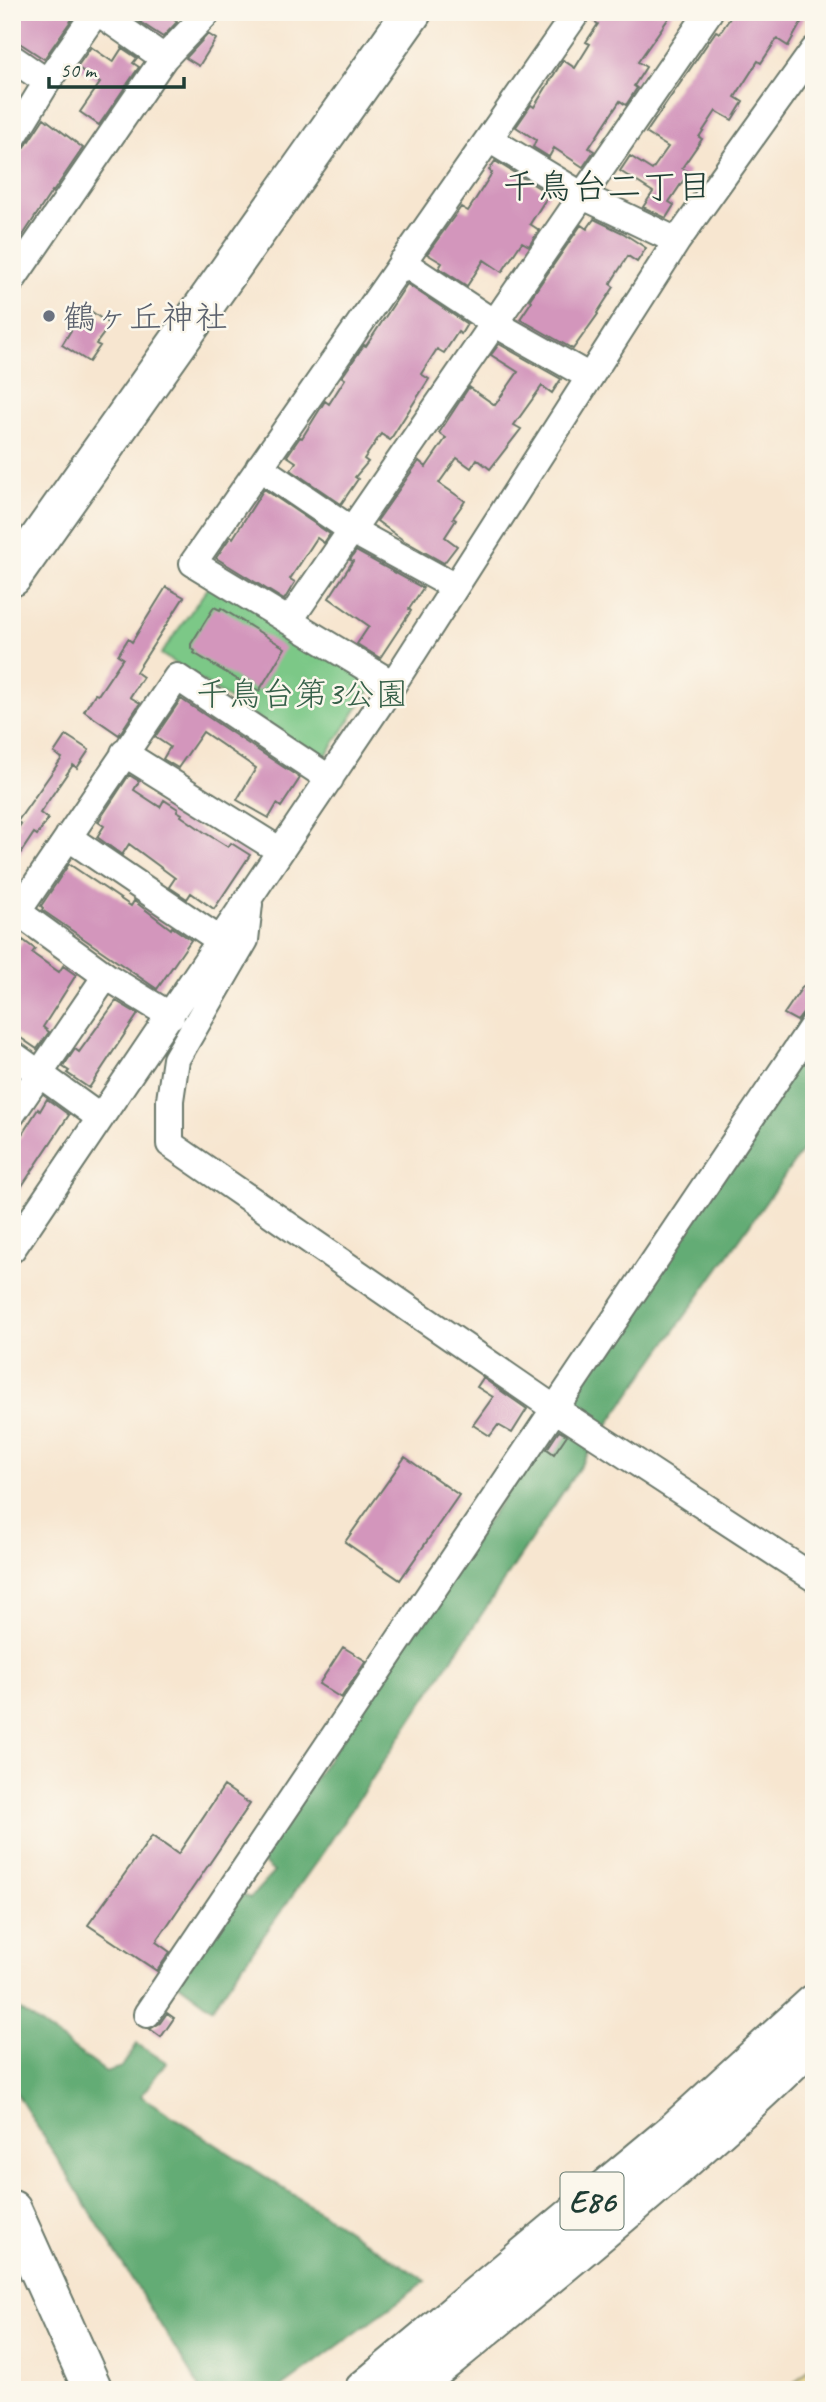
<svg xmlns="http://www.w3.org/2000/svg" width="826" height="2402" viewBox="0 0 826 2402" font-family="Caveat,'Klee One',sans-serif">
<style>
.green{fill:#7bc887;stroke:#4d825e;stroke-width:2}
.forest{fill:#64ac74;stroke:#427454;stroke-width:2}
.sand{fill:#eeda9e;stroke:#868c69;stroke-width:2}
.building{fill:#d396bc}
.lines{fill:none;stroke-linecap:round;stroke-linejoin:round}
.minor-casing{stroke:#6b786b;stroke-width:30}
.highway-casing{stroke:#6b786b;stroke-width:42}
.minor{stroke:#fff;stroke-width:26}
.highway{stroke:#fff;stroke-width:38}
.worship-dot{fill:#6b7280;stroke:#fbf7ec;stroke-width:2.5}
.labels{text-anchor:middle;stroke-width:5;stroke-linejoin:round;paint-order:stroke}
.shield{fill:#fbf7ec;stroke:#61756b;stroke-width:2}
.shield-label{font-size:32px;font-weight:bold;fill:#1f3d34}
.worship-label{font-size:33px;fill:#5b616d;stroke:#fbf7ec;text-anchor:start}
.park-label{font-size:33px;fill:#366049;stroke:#fbf7ec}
.neighbourhood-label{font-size:35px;fill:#1f3d34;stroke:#fbf7ec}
</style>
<rect width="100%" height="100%" fill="#fbf7ec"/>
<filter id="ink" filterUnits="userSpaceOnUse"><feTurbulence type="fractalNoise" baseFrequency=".0143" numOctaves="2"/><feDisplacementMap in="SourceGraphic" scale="14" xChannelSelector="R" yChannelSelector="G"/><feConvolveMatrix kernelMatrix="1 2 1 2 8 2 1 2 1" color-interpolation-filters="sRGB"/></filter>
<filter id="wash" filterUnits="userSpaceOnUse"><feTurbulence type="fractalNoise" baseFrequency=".00686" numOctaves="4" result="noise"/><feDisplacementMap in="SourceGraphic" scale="28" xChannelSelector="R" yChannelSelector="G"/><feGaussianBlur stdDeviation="1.57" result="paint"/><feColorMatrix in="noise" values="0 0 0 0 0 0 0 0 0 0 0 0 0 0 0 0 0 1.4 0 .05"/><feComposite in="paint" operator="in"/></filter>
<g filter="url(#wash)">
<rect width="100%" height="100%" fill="#f7e6d0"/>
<path class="green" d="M212 582 374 684 322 761 161 654Z"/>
<path class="forest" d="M814 1035V1134L607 1426 324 1851 212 2008 178 1983 238 1893 250 1898 274 1872 260 1860Z
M12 2004 106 2072 122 2067 137 2044 166 2062 141 2096 426 2281 278 2390H201L12 2086Z"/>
<path class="sand" d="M814 2363V2390H788Z"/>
<g id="blocks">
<path class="building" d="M12 12H77L44 59 12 38Z
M147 12H163L177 22 163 37 140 22Z
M593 12H673L638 62 646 67 634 86 637 88 626 105 620 101 589 148 594 151 583 167 554 148 549 157 533 147 536 140 516 127 531 105 534 107 563 60 575 68 590 44 586 42 598 24 591 19Z
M734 12H807L788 46 777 39 761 63 758 61 735 97 743 102 732 120 716 111 699 137 702 139 682 168 689 172 669 202 674 205 666 218 643 207 653 192 620 171 630 156 652 170 668 147 646 133 716 31 720 33Z
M208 34 216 39 199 66 186 58Z
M91 47 113 62 122 48 137 58 133 63 139 67 99 125 80 112 100 83 77 67Z
M44 118 83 148 53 192 52 191 12 252V162L25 147Z
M495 161 549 194 530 224 539 230 529 246 522 242 502 272 484 260 467 286 439 268 442 263 427 254 461 207 468 211 492 173 489 170Z
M594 219 623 233 646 248 637 262 628 256 610 284 614 287 597 313 598 314 573 349 520 319 532 301 530 299 581 225 587 229Z
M407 284 467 324 461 334 458 332 444 353 437 349 421 374 429 379 390 440 381 434 364 459 368 462 355 477 358 479 341 504 291 470 296 462 287 456 300 437 302 438 325 401 329 404 345 379 342 377 364 345 366 346Z
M88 309 110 325 96 344 100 346 89 362 62 345 78 319 80 320Z
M499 344 561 379 552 393 542 386 514 425 521 429 490 469 477 459 471 468 457 458 439 483 465 501 453 518 456 520 445 537 457 546 444 563 403 540 377 521 419 461 426 467 446 438 439 433 469 387 495 405 518 372 491 355Z
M264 489 330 534 324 543 317 538 290 579 295 582 284 600 216 558 231 536 233 538Z
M356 551 423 588 409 609 411 611 380 658 357 644 369 626 329 598 353 561 350 560Z
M166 587 184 597 136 672 143 677 130 697 140 703 119 735 84 711 95 694 98 695 123 658 118 655 128 639 132 642Z
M214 607 220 610 221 608 285 648 259 691 256 689 255 690 194 653 195 651 191 648V644Z
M181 699 300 778 281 807 277 804 269 818 237 800 256 768 203 732 178 768 163 759 170 747 155 737Z
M66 735 89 750 77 768 73 765 40 813 48 819 37 835 34 833 12 866V837L21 824 17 822 62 758 54 753Z
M129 775 139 781 134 790 160 807 164 800 178 809 177 811 182 814 181 816 207 834 228 847 231 843 250 855 214 909 191 893 187 899 169 887 175 878 129 844 122 855 97 837 104 826 98 822Z
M69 864 131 906 134 901 171 929 172 927 191 940 157 989 42 910 43 908 41 906Z
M23 940 35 949 32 953 59 972 63 966 76 975 43 1027 49 1032 37 1049 12 1032V956Z
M803 986 814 993V999L797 1021 784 1014Z
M116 1001 138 1014 89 1088 67 1073 69 1071 63 1067 75 1049 79 1052Z
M47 1099 69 1115 12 1201V1150L38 1109 40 1111Z
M483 1378 527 1409 512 1433 498 1425 490 1436 473 1425 493 1397 477 1387Z
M559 1431 567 1435 554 1454 547 1449Z
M405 1457 459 1495 400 1580 345 1542Z
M343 1647 366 1661 341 1698 319 1684Z
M224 1786 250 1804 156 1942 170 1952 157 1971 88 1925 152 1836 178 1854Z
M167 2013 174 2018 161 2037 150 2029 160 2023Z"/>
</g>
</g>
<g filter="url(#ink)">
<use href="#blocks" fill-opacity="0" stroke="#6b786b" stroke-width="2"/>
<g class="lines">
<g class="minor-casing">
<path id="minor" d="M98 12 164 58
M12 58 47 82
M12 139 47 82 96 12
M489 139 583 196 677 241
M402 262 494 323 590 377
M12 280 164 58 208 12
M259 467 353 531 455 587
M289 621 709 12
M393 684 193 563 577 12
M124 753 279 850
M68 837 221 941
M249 904 245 940 176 1059 170 1100V1144L555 1409 814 1578
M18 912 106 976 171 1016
M12 920 177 677 330 779
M12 1054 99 1117
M12 1114 106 976
M12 1249 393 684 677 241 814 50
M147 2014 814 1024"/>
</g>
<g class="highway-casing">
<path id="highway" d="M12 577 412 12
M12 2210 93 2390
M364 2390 675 2131 814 2004
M409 2390C547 2277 686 2165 814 2040"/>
</g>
<use href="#minor" class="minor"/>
<use href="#highway" class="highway"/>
</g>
</g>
<circle class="worship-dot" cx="49" cy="316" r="7"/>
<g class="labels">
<rect class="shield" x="560.5" y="2172.5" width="63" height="57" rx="5"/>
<g class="shield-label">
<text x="592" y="2212">E86</text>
</g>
<g class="worship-label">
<text x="63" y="328">鶴ヶ丘神社</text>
</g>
<g class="park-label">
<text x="302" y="705">千鳥台第3公園</text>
</g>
<g class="neighbourhood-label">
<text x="607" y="198">千鳥台二丁目</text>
</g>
</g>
<rect width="826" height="2402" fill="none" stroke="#fbf7ec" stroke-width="42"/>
<path d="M49 77v10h135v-10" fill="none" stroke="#1f3d34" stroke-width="3.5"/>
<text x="60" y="77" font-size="21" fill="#1f3d34" stroke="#fbf7ec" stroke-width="5" paint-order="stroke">50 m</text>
</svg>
